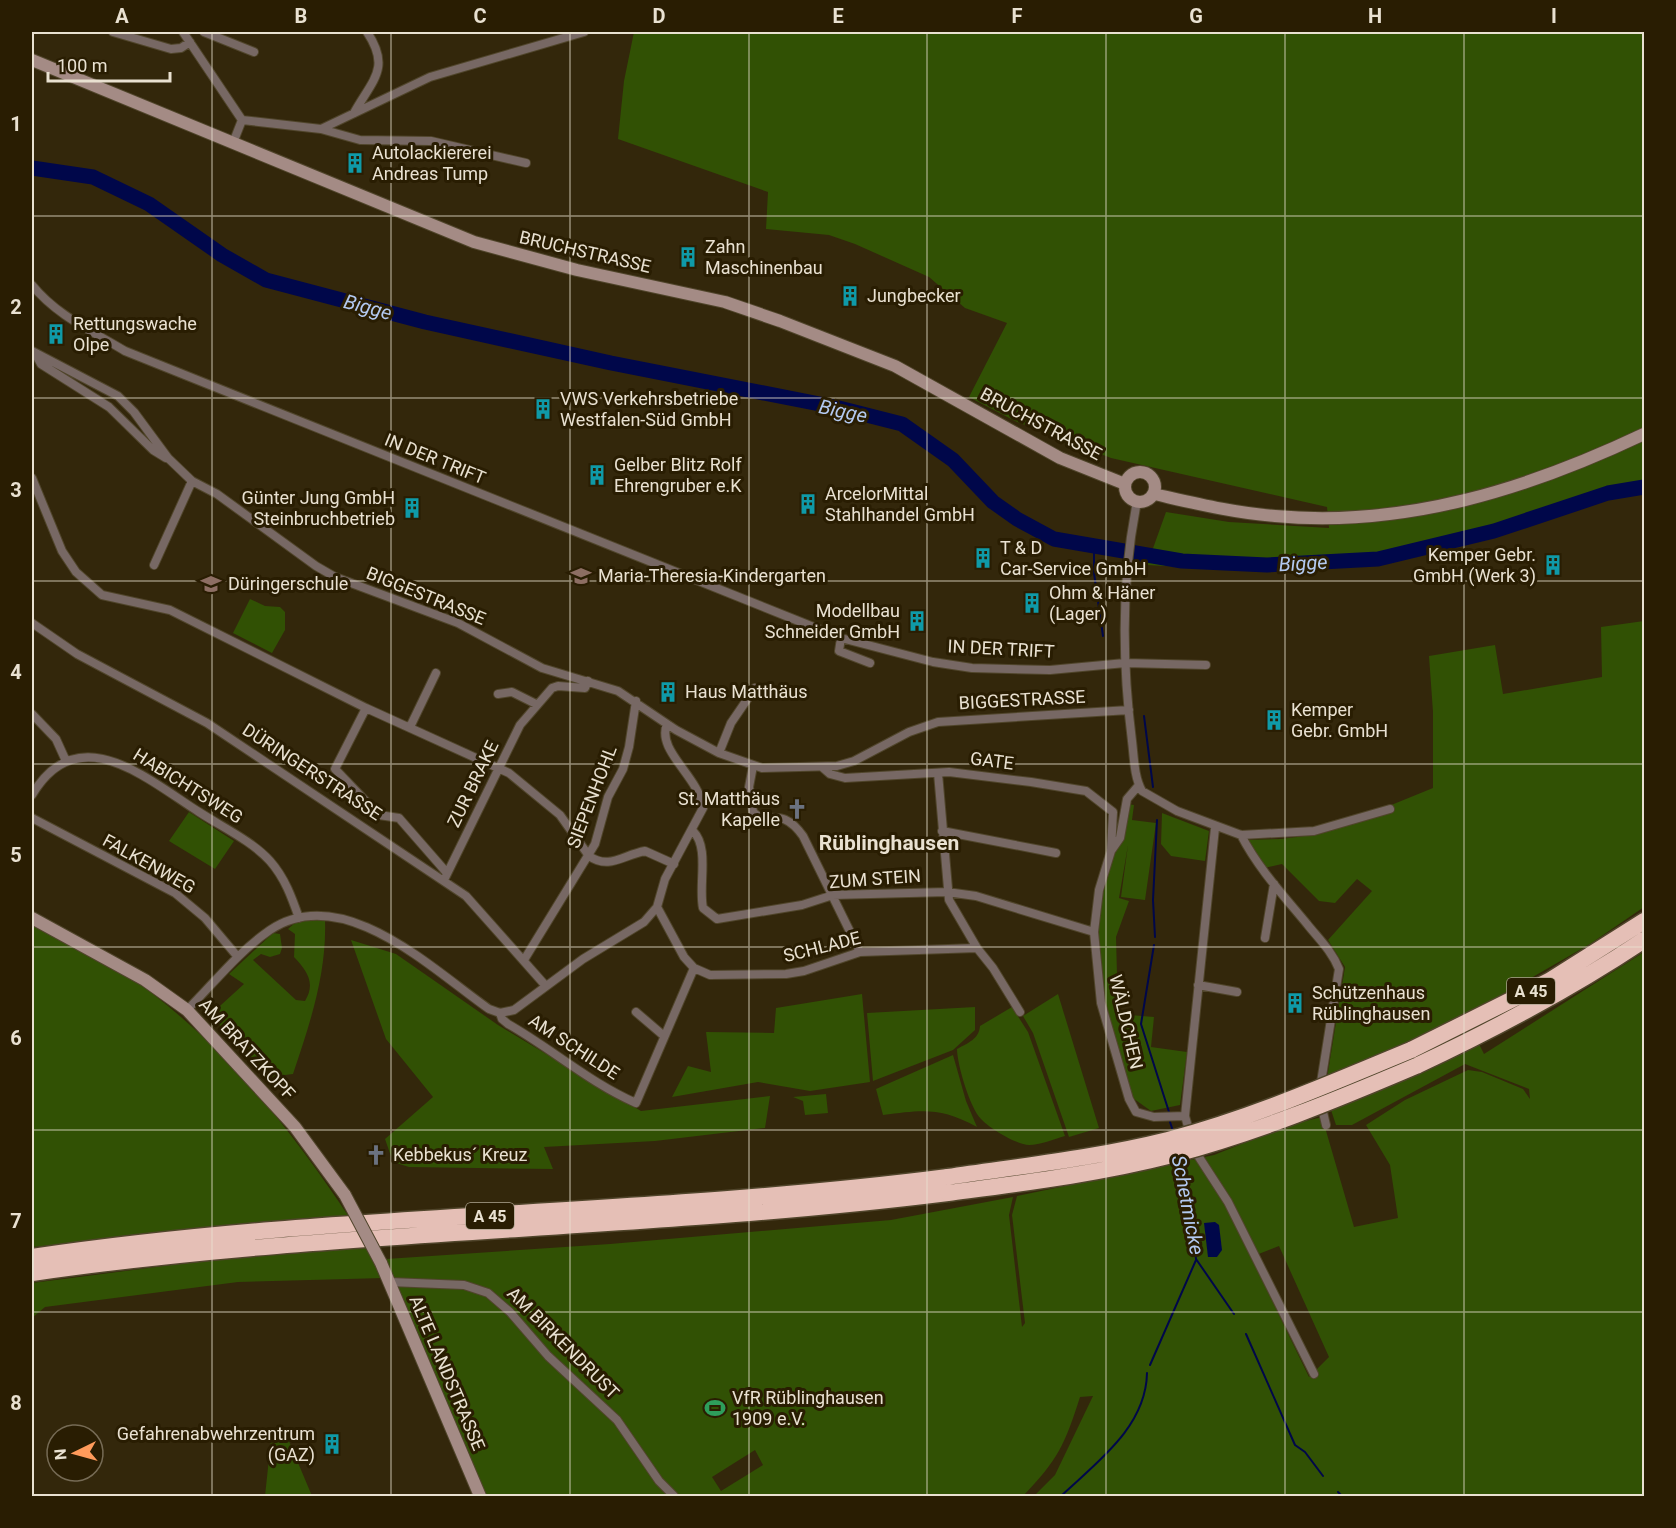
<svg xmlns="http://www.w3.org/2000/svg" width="1676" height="1528" viewBox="0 0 1676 1528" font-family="Roboto,sans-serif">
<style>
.green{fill:#315104;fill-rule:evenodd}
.water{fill:#00074a}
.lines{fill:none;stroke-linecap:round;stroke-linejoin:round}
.stream{stroke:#00074a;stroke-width:2}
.river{stroke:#00074a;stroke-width:15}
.street-casing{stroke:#50452b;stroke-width:10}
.secondary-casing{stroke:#50452b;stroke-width:14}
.highway-casing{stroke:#50452b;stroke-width:19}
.street{stroke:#776864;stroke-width:8}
.secondary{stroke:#a48b85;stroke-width:12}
.highway{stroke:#e5bfb6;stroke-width:16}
.secondary-bridge-casing{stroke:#50452b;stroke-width:14;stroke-linecap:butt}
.highway-bridge-casing{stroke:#50452b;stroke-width:19;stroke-linecap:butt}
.secondary-bridge{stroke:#a48b85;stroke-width:12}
.highway-bridge{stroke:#e5bfb6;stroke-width:16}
.grid{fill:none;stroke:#e9e1d1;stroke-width:1.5;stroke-opacity:0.55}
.labels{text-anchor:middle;stroke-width:6;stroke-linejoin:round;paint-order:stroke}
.shield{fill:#291d02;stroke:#afa693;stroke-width:1.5}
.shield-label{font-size:16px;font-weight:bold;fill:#e9e1d1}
.poi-label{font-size:18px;fill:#e9e1d1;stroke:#291d02;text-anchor:start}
.street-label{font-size:18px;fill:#e9e1d1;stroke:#291d02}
.water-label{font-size:20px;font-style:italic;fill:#b3c9f0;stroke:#291d02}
.quarter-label{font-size:21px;font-weight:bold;fill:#e9e1d1;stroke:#291d02}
.neatline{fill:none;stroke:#e9e1d1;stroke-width:2}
.grid-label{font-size:20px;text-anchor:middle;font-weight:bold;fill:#e9e1d1}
</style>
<rect width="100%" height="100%" fill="#33270b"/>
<path class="green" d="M634 32H1644V486L1369 565 1258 571 1147 565 1166 512 1229 522 1329 528 1327 507 1111 458 1015 421 969 397 1007 323 965 308 929 277 855 244 829 235 766 229 768 192 618 139 624 81Z
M250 599 265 606 280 607 285 612V630L272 653 233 633Z
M1644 621V907L1590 944 1465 1016 1484 1054 1644 952V1496H1034L1055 1475 1093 1396 1080 1397C1065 1444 1058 1460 1023 1496H484L395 1285 464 1287 487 1295 526 1329 528 1327C484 1275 454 1284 393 1278L386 1259 610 1244 891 1220 1013 1197 1009 1215 1022 1327 1025 1323 1012 1215 1017 1196 1214 1155 1289 1125 1322 1117 1354 1227 1398 1218 1390 1165 1366 1125 1405 1100 1468 1070 1482 1072 1523 1089 1530 1099 1529 1089 1465 1064 1352 1125H1336L1327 1098 1328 1072 1345 967 1328 940 1372 891 1357 879 1335 903 1319 901 1282 864 1264 868 1243 840 1281 839 1320 834 1433 788V712L1429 656 1495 645 1503 694 1602 677 1601 627ZM1279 1246 1329 1357 1309 1377 1251 1257ZM755 1450 763 1465 721 1491 712 1477Z
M1127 804 1134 805 1132 820 1156 823 1145 900 1121 897 1128 845 1119 898 1129 901 1116 937 1118 1014 1154 1017 1151 1047 1187 1052 1180 1105 1151 1111 1130 1096 1102 1007 1098 950 1099 891 1110 848Z
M189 812 234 841 215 869 169 841Z
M1162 813 1209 831 1205 861 1171 856 1161 844Z
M325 919C327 974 310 1023 293 1074L269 1077 210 1015 244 984 229 974 273 933 280 934 282 948 280 954 270 957 261 954 253 960 296 1000 305 1001C316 983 307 971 294 957L295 934 288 929 297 921Z
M32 925C61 940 93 953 121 971 215 1034 287 1123 349 1217L32 1247Z
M351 940 396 954 498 1025 641 1111 770 1096 765 1128 655 1141 544 1147 553 1169 409 1167 393 1162 385 1139 433 1097 386 1039Z
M862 994 870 1082 810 1091 758 1082 672 1097 688 1066 711 1072 706 1032 774 1033 776 1008Z
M1058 994 1099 1128 1069 1137 1033 1033 1023 1016Z
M975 1007V1030L953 1050 873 1081 867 1013Z
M1012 1007 1028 1032 1065 1136C1054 1139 1040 1145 1029 1145 1017 1145 989 1128 981 1119 970 1108 957 1064 957 1049 968 1043 979 1039 980 1026Z
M953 1055 966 1101 977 1127C940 1107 923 1110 883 1115L876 1089Z
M826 1094 828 1113 805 1115 803 1101 793 1097Z
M369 1246 384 1278 238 1282 45 1307 32 1318V1283L280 1251Z
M283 1427 312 1496H265L272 1430Z"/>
<path class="water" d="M1215 1222 1219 1225 1222 1250 1217 1257H1208L1204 1223Z"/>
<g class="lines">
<path class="stream" d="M1094 546V573L1103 636
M1144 716 1153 787
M1155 937 1153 900 1157 820
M1154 945 1141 1024 1169 1112
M1170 1122 1173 1131
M1183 1159 1196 1259 1234 1314
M1246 1334 1295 1445 1305 1452 1323 1476
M1150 1365 1196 1260
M1338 1492 1342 1496
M1061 1496C1097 1462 1146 1427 1147 1373"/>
<path class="river" d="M32 168 93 177 149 204 222 255 266 280 425 322 611 363 835 407 902 424 953 460 993 502 1017 519 1054 539 1182 561 1267 565 1378 559 1494 531 1608 493 1644 487"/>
<g class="street-casing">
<path id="street" d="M113 32 171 49 181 48 190 42
M183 32 242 120 233 143
M204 32 254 52
M354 113C373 79 391 68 367 32
M242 120 321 129 430 77 584 32
M321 129 360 140 431 141 526 163
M32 285C56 315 92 331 125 351L841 638 933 662 972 668 1050 670 1125 663 1206 665
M32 351 118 396 134 412 168 458 192 481 217 494 316 566 335 577 458 623 542 668 618 691 676 730 719 753 762 768 837 766 854 761 909 732 938 722 1129 710
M35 353 41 364 109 407 153 450 166 458
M32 478 62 551 76 572 102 595 170 610 366 708 509 773 560 815 589 856C609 870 623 855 645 851L674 864
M1137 502C1121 580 1122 662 1132 741 1134 757 1134 777 1142 791L1177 811 1241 835 1314 831 1390 809
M154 565 192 481
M32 623 77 654 207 723 466 896 545 985
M841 638 839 651 870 663
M498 694 512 692 536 704
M366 708 335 769 379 815 399 818 447 873
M32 714 56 739 66 761
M410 727 436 673
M719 753 731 723 755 688
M753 766 749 787 753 812C768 827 780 804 803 836L860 952
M822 767 830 774 845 778 949 772 1031 782 1086 791 1113 812 1111 850
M938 773 949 900 977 948 993 968 1020 1012
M1139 785 1127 799 1120 838 1111 851 1099 890 1094 932 1101 1003 1129 1099 1136 1112 1154 1117 1185 1116
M32 795C78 717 147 779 199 812 222 827 252 841 270 861 285 878 292 898 299 918
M32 818 175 893 205 918 237 956
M1215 828 1185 1116 1195 1151 1228 1202 1314 1374
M693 831C710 848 698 885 703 908L717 919 802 905 833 895 947 892 976 896 1094 932
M942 831 1056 853
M1241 835C1258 868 1283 895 1307 924 1318 938 1332 951 1339 969L1319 1095 1326 1125
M444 880 520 725 552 688 558 686 585 688 588 681
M657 907 684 957 694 968 710 975 786 974 804 971 860 952 977 948
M1265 938 1274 884
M524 960 595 844 608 797 623 769 629 747 636 701
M1198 985 1237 992
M187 1010C215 982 237 953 270 930 343 881 433 970 489 1009L500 1013 514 1010 583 959 644 922 657 907 665 879 703 808C699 776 656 751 667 724
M636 1012 664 1036
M500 1013 502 1019 508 1024C552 1049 590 1083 636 1103L694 968
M390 1282 464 1285 488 1293 510 1312 548 1356 617 1420 659 1481 674 1496"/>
</g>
<g class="secondary-casing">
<path id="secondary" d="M32 60 474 242 577 270 725 302 780 321 895 366 1060 458 1125 484
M1125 487a15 15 0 1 1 30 0a15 15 0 1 1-30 0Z
M1154 494C1194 503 1234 513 1275 516 1405 528 1528 489 1644 434
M32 918 145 980 187 1010 295 1127 345 1195
M381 1263 480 1496"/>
</g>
<g class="highway-casing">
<path id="highway" d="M1411 1050 1549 981 1644 921
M1416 1066C1495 1029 1572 988 1644 940
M32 1257C335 1212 644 1216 948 1177
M32 1273C335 1229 643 1231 948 1193"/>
</g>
<use href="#street" class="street"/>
<use href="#secondary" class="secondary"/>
<use href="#highway" class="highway"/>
<g class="secondary-bridge-casing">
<path id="secondary-bridge" d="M345 1195 381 1263"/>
</g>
<g class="highway-bridge-casing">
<path id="highway-bridge" d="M948 1177C1021 1166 1096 1158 1168 1140 1252 1118 1331 1083 1411 1050
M948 1193C1023 1183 1098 1174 1172 1155 1256 1133 1336 1100 1416 1066"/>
</g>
<use href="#secondary-bridge" class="secondary-bridge"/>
<use href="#highway-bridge" class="highway-bridge"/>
</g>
<path class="grid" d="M212 32V1496M391 32V1496M570 32V1496M749 32V1496M927 32V1496M1106 32V1496M1285 32V1496M1464 32V1496M32 216H1644M32 398H1644M32 581H1644M32 764H1644M32 947H1644M32 1130H1644M32 1312H1644"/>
<defs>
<g id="building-bare" transform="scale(1.62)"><path d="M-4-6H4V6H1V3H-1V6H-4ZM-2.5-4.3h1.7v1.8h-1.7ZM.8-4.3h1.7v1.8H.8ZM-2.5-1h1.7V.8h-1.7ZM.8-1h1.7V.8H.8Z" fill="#0f9aa8" stroke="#291d02" stroke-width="2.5" paint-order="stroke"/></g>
<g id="school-bare" transform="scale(1.62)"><path d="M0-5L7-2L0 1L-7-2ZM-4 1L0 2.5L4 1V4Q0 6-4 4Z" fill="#8d6e63" stroke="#291d02" stroke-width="2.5" paint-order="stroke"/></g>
<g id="church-bare" transform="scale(1.62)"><path d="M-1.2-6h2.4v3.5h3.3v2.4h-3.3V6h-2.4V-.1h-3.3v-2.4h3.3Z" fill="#6b7280" stroke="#291d02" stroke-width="2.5" paint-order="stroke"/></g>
<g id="stadium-bare" transform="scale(1.62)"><path d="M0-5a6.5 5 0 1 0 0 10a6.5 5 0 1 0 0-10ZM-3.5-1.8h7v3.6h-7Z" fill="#2e9e5b" stroke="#291d02" stroke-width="2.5" paint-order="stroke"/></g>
</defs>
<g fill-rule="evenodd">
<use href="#building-bare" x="355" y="163"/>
<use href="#building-bare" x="688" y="257"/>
<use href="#building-bare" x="850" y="296"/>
<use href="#building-bare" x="56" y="334"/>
<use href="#building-bare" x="543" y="409"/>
<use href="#building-bare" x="597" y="475"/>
<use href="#building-bare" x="808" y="504"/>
<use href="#building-bare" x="412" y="508"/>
<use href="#building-bare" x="983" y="558"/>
<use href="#building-bare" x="1553" y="565"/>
<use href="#school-bare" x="581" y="576"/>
<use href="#school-bare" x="211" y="584"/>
<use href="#building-bare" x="1032" y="603"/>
<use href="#building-bare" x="917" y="621"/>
<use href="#building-bare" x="668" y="692"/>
<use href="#building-bare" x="1274" y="720"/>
<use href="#church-bare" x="797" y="809"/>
<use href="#building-bare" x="1295" y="1003"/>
<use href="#church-bare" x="376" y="1155"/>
<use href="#stadium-bare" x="715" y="1408"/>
<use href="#building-bare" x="332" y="1444"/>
</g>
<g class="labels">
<g class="shield">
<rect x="1507" y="978" width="48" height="26" rx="4.5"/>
<rect x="466" y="1203" width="48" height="26" rx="4.5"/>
</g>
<g class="shield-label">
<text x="1531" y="997">A 45</text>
<text x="490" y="1222">A 45</text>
</g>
<g class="poi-label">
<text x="372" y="159">Autolackiererei<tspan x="372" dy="21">Andreas Tump</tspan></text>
<text x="705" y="253">Zahn<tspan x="705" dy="21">Maschinenbau</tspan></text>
<text x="867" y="302">Jungbecker</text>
<text x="73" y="330">Rettungswache<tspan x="73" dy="21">Olpe</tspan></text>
<text x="560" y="405">VWS Verkehrsbetriebe<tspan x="560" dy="21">Westfalen-Süd GmbH</tspan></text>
<text x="614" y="471">Gelber Blitz Rolf<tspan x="614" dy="21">Ehrengruber e.K</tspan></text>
<text x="825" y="500">ArcelorMittal<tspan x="825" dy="21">Stahlhandel GmbH</tspan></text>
<text x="395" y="504" text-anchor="end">Günter Jung GmbH<tspan x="395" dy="21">Steinbruchbetrieb</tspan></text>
<text x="1000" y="554">T &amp; D<tspan x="1000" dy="21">Car-Service GmbH</tspan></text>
<text x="1536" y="561" text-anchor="end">Kemper Gebr.<tspan x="1536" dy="21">GmbH (Werk 3)</tspan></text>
<text x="598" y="582">Maria-Theresia-Kindergarten</text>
<text x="228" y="590">Düringerschule</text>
<text x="1049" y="599">Ohm &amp; Häner<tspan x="1049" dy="21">(Lager)</tspan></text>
<text x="900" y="617" text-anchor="end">Modellbau<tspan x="900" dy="21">Schneider GmbH</tspan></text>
<text x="685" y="698">Haus Matthäus</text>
<text x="1291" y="716">Kemper<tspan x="1291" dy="21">Gebr. GmbH</tspan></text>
<text x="780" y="805" text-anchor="end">St. Matthäus<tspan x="780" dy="21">Kapelle</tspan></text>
<text x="1312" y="999">Schützenhaus<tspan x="1312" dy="21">Rüblinghausen</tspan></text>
<text x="393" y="1161">Kebbekus´ Kreuz</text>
<text x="732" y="1404">VfR Rüblinghausen<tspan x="732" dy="21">1909 e.V.</tspan></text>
<text x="315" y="1440" text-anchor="end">Gefahrenabwehrzentrum<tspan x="315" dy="21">(GAZ)</tspan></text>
</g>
<g class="street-label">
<text transform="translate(585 252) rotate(13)" y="6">BRUCHSTRASSE</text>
<text transform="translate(1041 424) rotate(28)" y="6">BRUCHSTRASSE</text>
<text transform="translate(435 459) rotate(22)" y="6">IN DER TRIFT</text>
<text transform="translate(426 596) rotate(22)" y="6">BIGGESTRASSE</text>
<text transform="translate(1001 649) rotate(3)" y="6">IN DER TRIFT</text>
<text transform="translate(1022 700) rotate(-3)" y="6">BIGGESTRASSE</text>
<text transform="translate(992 761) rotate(7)" y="6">GATE</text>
<text transform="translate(312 772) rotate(33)" y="6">DÜRINGERSTRASSE</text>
<text transform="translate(473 784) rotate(-64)" y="6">ZUR BRAKE</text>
<text transform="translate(188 786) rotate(32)" y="6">HABICHTSWEG</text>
<text transform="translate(592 797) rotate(-69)" y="6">SIEPENHOHL</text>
<text transform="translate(149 864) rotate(29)" y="6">FALKENWEG</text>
<text transform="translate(875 879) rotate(-4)" y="6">ZUM STEIN</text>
<text transform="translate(822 947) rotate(-14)" y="6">SCHLADE</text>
<text transform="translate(1126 1022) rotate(77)" y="6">WÄLDCHEN</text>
<text transform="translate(574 1047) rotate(33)" y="6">AM SCHILDE</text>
<text transform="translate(247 1049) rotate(47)" y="6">AM BRATZKOPF</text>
<text transform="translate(563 1343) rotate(45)" y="6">AM BIRKENDRUST</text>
<text transform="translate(447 1373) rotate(67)" y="6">ALTE LANDSTRASSE</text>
</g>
<g class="water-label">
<text transform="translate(368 307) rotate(15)" y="7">Bigge</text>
<text transform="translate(843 411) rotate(12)" y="7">Bigge</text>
<text transform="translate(1303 563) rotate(-3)" y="7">Bigge</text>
<text transform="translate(1188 1205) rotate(79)" y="7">Schetmicke</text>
</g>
<g class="quarter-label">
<text x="889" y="850">Rüblinghausen</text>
</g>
</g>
<rect width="1676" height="1528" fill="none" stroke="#291d02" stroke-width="66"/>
<g transform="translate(75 1453) rotate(265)"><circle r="28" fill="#291d02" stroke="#766b55" stroke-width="1.5"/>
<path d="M0-4.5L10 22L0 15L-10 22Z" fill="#ff9b5b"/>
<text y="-9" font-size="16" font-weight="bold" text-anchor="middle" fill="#e9e1d1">N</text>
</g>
<path d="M48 72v9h122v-9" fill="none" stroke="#e9e1d1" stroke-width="3"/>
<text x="57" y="72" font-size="18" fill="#e9e1d1" stroke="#291d02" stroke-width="4.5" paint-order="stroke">100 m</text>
<rect x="33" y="33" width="1610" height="1462" class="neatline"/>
<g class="grid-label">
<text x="122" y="23">A</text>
<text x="301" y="23">B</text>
<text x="480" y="23">C</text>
<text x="659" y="23">D</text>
<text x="838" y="23">E</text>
<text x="1017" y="23">F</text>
<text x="1196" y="23">G</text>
<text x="1375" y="23">H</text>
<text x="1554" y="23">I</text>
<text x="16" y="131">1</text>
<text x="16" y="314">2</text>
<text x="16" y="497">3</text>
<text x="16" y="679">4</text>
<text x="16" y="862">5</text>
<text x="16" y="1045">6</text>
<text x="16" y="1228">7</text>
<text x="16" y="1410">8</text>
</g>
</svg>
